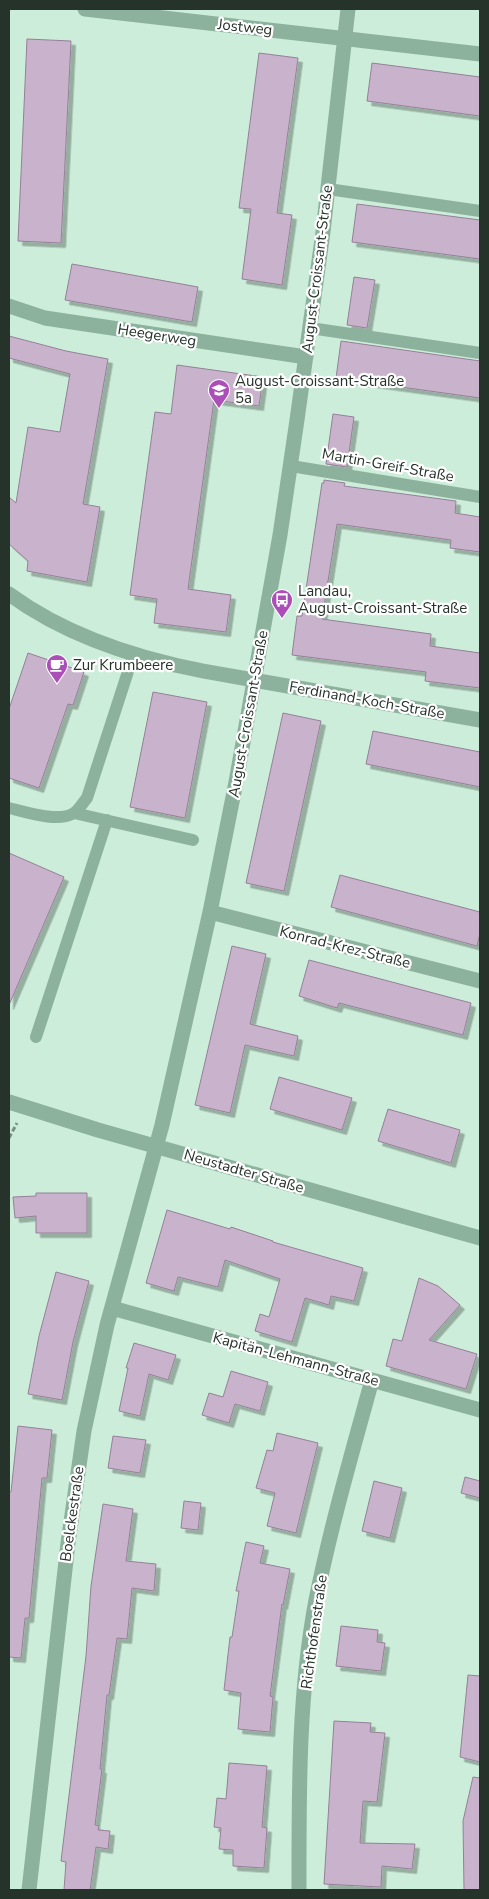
<svg xmlns="http://www.w3.org/2000/svg" width="489" height="1899" viewBox="0 0 489 1899" font-family="'Nunito Sans',sans-serif">
<style>
.building{fill:#c9b3cc;stroke:#958098;filter:url(#shadow)}
.lines{fill:none;stroke-linecap:round;stroke-linejoin:round}
.path{stroke:#798f82;stroke-width:3;stroke-dasharray:5 2.5;stroke-linecap:butt}
.service{stroke:#8cb29d;stroke-width:12}
.minor{stroke:#8cb29d;stroke-width:15}
.labels{text-anchor:middle;stroke-width:4.5;stroke-linejoin:round;paint-order:stroke}
.street-label{font-size:15px;fill:#26332b;stroke:#fff}
.poi-label{font-size:15px;fill:#26332b;stroke:#fff;text-anchor:start}
</style>
<defs>
<filter id="shadow"><feDropShadow dx="4.5" dy="4.5" stdDeviation="0" flood-color="#0004"/></filter>
</defs>
<rect width="100%" height="100%" fill="#ccedda"/>
<path class="building" d="M27 39 71 41 61 243 18 241Z
M259 53 298 58 277 213 292 215 282 285 242 279 251 209 239 208Z
M372 63 480 77V116L367 101Z
M357 204 480 220V259L352 242Z
M72 264 198 287 192 322 65 300Z
M354 277 375 280 367 328 347 325Z
M9 336 66 351 108 359 83 504 100 507 87 582 27 571 28 561 9 544V497L16 503 28 427 60 432 70 374 9 358Z
M341 341 480 361V398L336 378Z
M177 365 263 377 259 406 214 400 188 589 231 595 226 632 154 623 157 599 130 595 155 412 171 414Z
M333 414 354 417 347 467 326 464Z
M324 480 345 483 344 486 456 501 455 513 480 517V552L450 548 451 540 337 524 322 619 431 634 430 646 480 653V688L425 681 426 672 292 655 297 616H302L322 483H324Z
M28 653 84 672 73 705 68 704 39 788 9 778V709Z
M153 692 207 702 185 818 130 807Z
M283 713 321 721 284 891 246 883Z
M373 731 480 752V787L366 764Z
M9 853 64 877 9 1005Z
M340 875 480 912V933L477 946 331 907Z
M232 946 266 954 250 1024 298 1036 294 1056 245 1045 230 1113 195 1105Z
M309 960 471 1003 463 1035 339 1003 337 1008 299 996Z
M279 1077 352 1098 342 1130 270 1109Z
M388 1109 460 1130 451 1163 378 1141Z
M36 1193H87V1233H36V1216L15 1218 13 1197 36 1196Z
M167 1210 230 1229 231 1227 273 1241V1242L363 1268 354 1301 331 1296 329 1305 305 1298 292 1342 255 1331 260 1314 269 1317 280 1279 225 1260 218 1287 178 1277 174 1291 146 1283Z
M56 1272 89 1281 73 1342 62 1400 28 1394 39 1336Z
M419 1278 438 1286 460 1305 429 1340 477 1354 466 1389 386 1366 393 1339 402 1341Z
M134 1343 176 1355 168 1380 149 1374 140 1416 119 1411 128 1368H126Z
M231 1371 268 1382 260 1411 235 1404 229 1423 202 1415 209 1393 223 1397Z
M18 1426 52 1430 47 1478H42L29 1618H25L21 1658 9 1657V1492H11Z
M277 1433 318 1443 296 1533 267 1526 275 1493 256 1488 267 1450 273 1451Z
M113 1436 146 1440 140 1473 108 1468Z
M465 1477 480 1481V1498L461 1493Z
M374 1481 402 1488 390 1538 362 1531Z
M184 1501 201 1503 198 1530 181 1528Z
M103 1504 133 1509 126 1561 156 1564 154 1591 132 1588 127 1639 117 1638 109 1695H107L100 1769H102L95 1825 99 1826 98 1830 110 1831 108 1849 96 1847 90 1890H64L66 1862 61 1861 86 1656 91 1586Z
M246 1542 264 1546 260 1563 290 1569 283 1605 282 1604 270 1696 273 1697 270 1732 238 1729 241 1693 224 1690 230 1637H232L239 1591H236Z
M341 1626 378 1630 377 1642 385 1643 381 1671 336 1666Z
M468 1675 480 1676V1762L460 1757Z
M334 1721 371 1723 370 1732 385 1733 377 1802 363 1801 360 1843 415 1844 412 1869 382 1866 381 1887 324 1884Z
M229 1763 267 1766 262 1827 267 1828 264 1868 233 1866V1850L219 1849 221 1828 214 1827 217 1798 226 1799Z
M473 1777 480 1778V1890H464L463 1821Z"/>
<g class="lines">
<path class="path" d="M9 1138 17 1123"/>
<path class="service" d="M328 189 480 211
M310 328 480 353
M291 466 480 497
M9 808C26 812 58 823 74 813 79 810 83 802 87 798L134 653
M74 813 193 840
M36 1037 107 820"/>
<path class="minor" d="M85 9 480 54
M9 306 45 318 306 357
M9 594C65 635 135 658 203 671L480 720
M210 912 480 981
M9 1102 98 1130 480 1238
M112 1308 480 1410
M29 1890 68 1543 84 1431 107 1325 162 1125 210 912 236 782 280 535 297 420 323 232 348 9
M299 1890C299 1794 298 1695 316 1600 331 1525 352 1453 372 1380"/>
</g>
<defs>
<g id="university-pin" transform="scale(1.125)"><path d="M0 17L-7.5 6A9.5 9.5 0 1 1 7.5 6Z" fill="#ac4eb8" stroke="#fff"/><path d="M0-5L7-2L0 1L-7-2ZM-4 1L0 2.5L4 1V4Q0 6-4 4Z" fill="#fff"/></g>
<g id="bus-pin" transform="scale(1.125)"><path d="M0 17L-7.5 6A9.5 9.5 0 1 1 7.5 6Z" fill="#ac4eb8" stroke="#fff"/><path d="M-5-6H5V4H4V6H2V4H-2V6H-4V4H-5ZM-3.5-4V0h7V-4ZM-3.5 1.2v1.5H-2V1.2ZM2 1.2v1.5H3.5V1.2Z" fill="#fff"/></g>
<g id="cafe-pin" transform="scale(1.125)"><path d="M0 17L-7.5 6A9.5 9.5 0 1 1 7.5 6Z" fill="#ac4eb8" stroke="#fff"/><path d="M-5.5-4.5H6V0H3Q3 3.5 0 3.5H-2.5Q-5.5 3.5-5.5 0ZM3-3.2v2h1.7v-2ZM-6 4.5H4V6H-6Z" fill="#fff"/></g>
</defs>
<g fill-rule="evenodd">
<use href="#university-pin" x="219" y="390"/>
<use href="#bus-pin" x="282" y="600"/>
<use href="#cafe-pin" x="57" y="665"/>
</g>
<g class="labels">
<g class="street-label">
<text transform="translate(245 27) rotate(6)" y="5">Jostweg</text>
<text transform="translate(317 269) rotate(-83)" y="5">August-Croissant-Straße</text>
<text transform="translate(157 335) rotate(9)" y="5">Heegerweg</text>
<text transform="translate(388 465) rotate(10)" y="5">Martin-Greif-Straße</text>
<text transform="translate(367 700) rotate(10)" y="5">Ferdinand-Koch-Straße</text>
<text transform="translate(248 714) rotate(-80)" y="5">August-Croissant-Straße</text>
<text transform="translate(345 947) rotate(14)" y="5">Konrad-Krez-Straße</text>
<text transform="translate(244 1171) rotate(16)" y="5">Neustadter Straße</text>
<text transform="translate(296 1359) rotate(15)" y="5">Kapitän-Lehmann-Straße</text>
<text transform="translate(72 1514) rotate(-82)" y="5">Boelckestraße</text>
<text transform="translate(314 1632) rotate(-82)" y="5">Richthofenstraße</text>
</g>
<g class="poi-label">
<text x="235" y="386">August-Croissant-Straße<tspan x="235" dy="17">5a</tspan></text>
<text x="298" y="596">Landau,<tspan x="298" dy="17">August-Croissant-Straße</tspan></text>
<text x="73" y="670">Zur Krumbeere</text>
</g>
</g>
<rect width="489" height="1899" fill="none" stroke="#26332b" stroke-width="20"/>
</svg>
